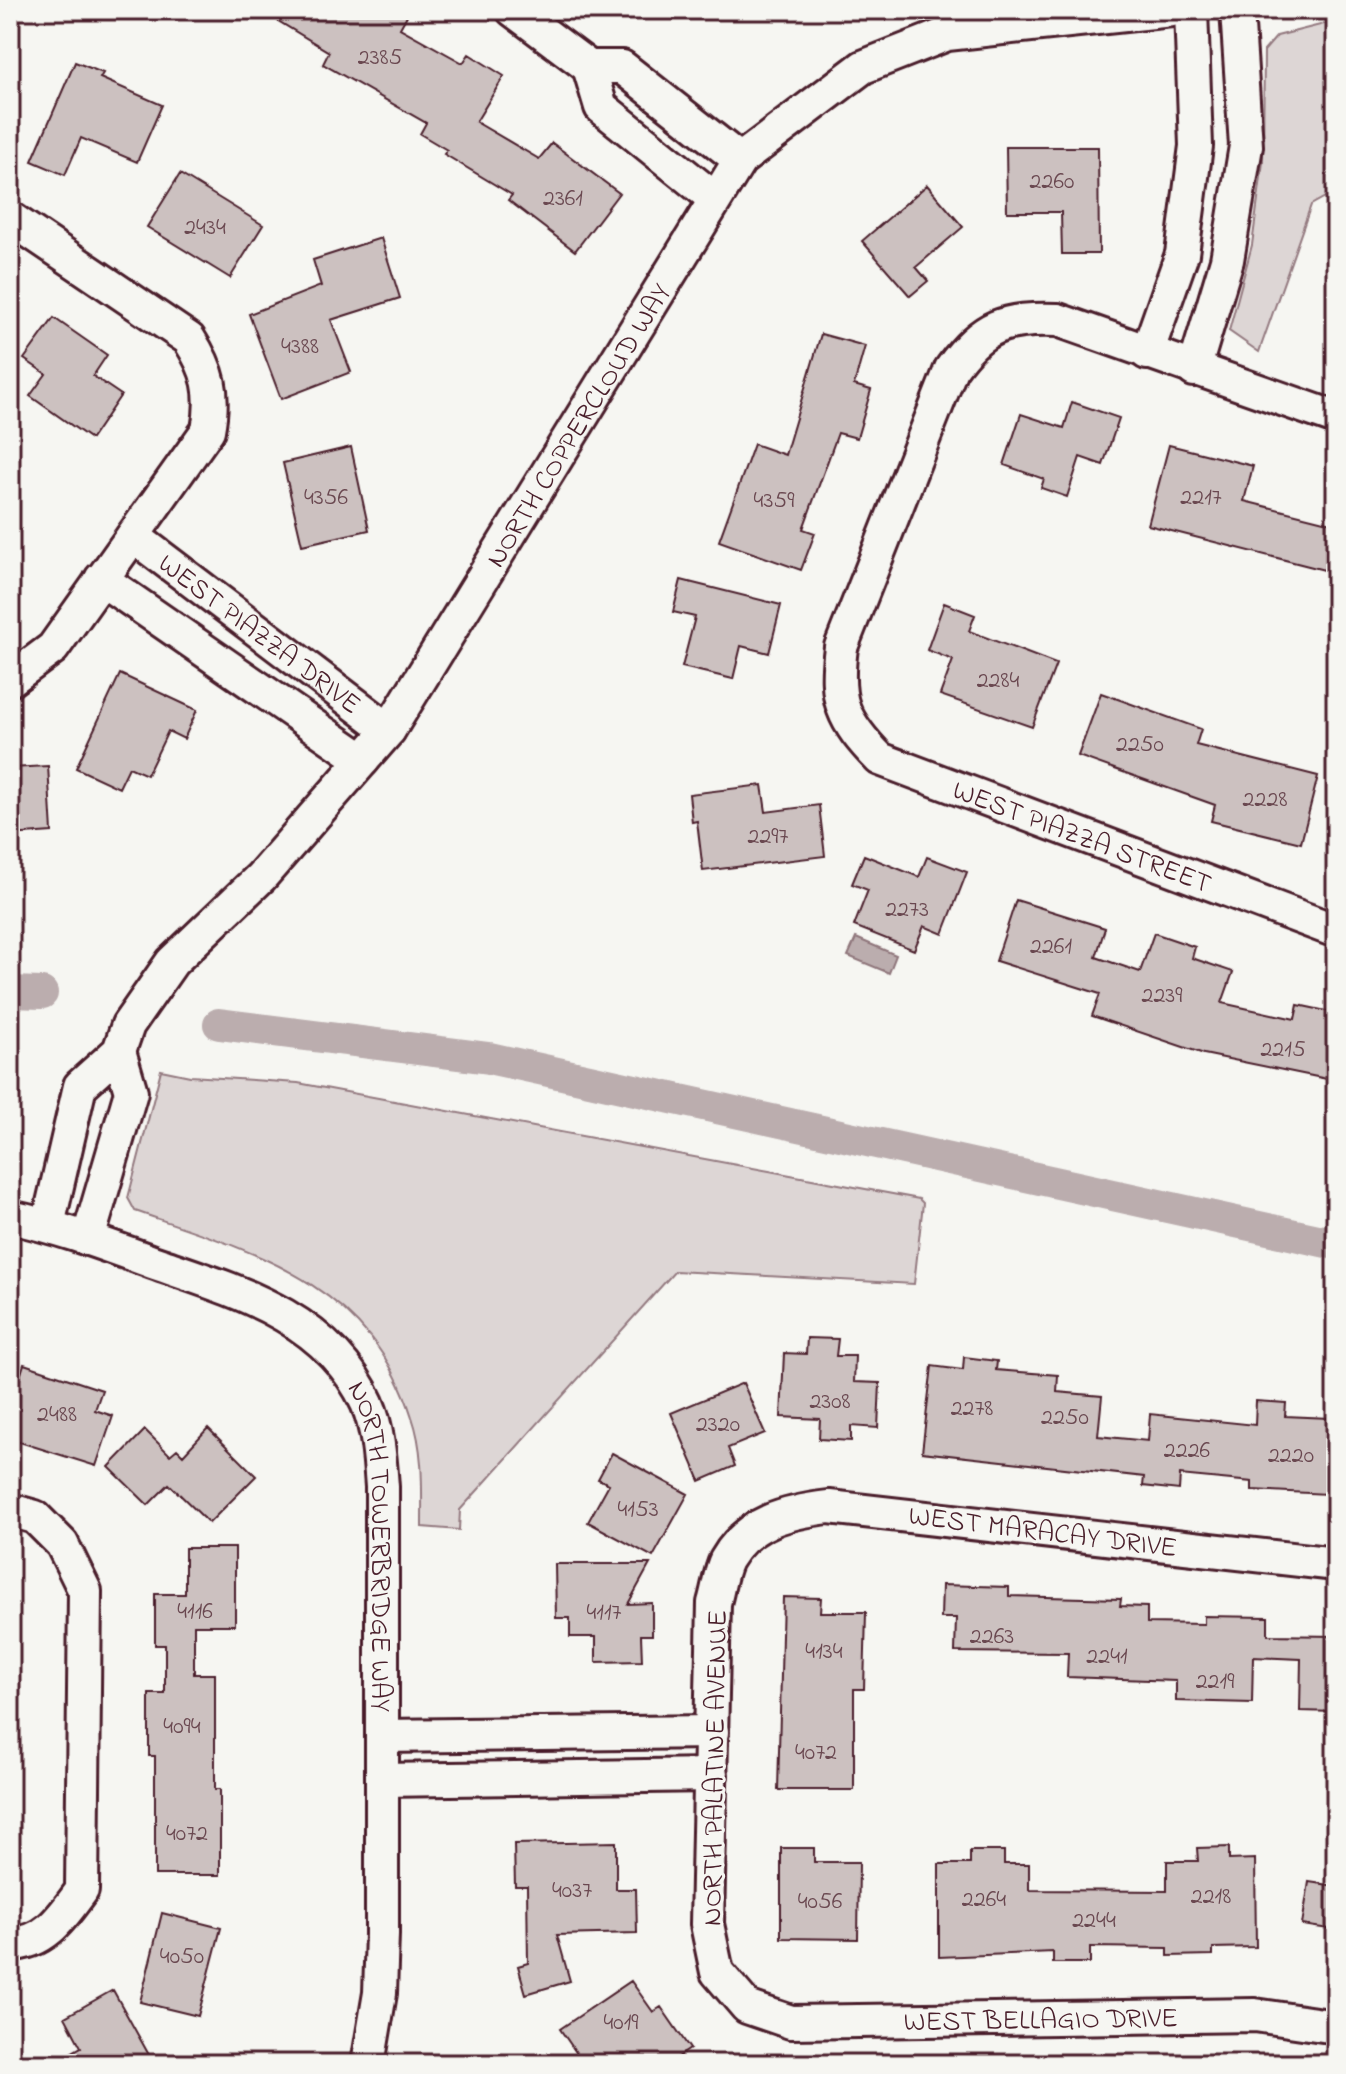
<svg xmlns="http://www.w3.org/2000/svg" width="1346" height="2074" viewBox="0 0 1346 2074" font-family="'Indie Flower',sans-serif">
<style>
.green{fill:#ddd6d5;stroke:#947a80;stroke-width:2}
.water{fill:#bbadae;stroke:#8e747a;stroke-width:2}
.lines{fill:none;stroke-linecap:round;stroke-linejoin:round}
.canal{stroke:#bbadae;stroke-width:32}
.building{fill:#ccc1c0;stroke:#4a1f2b;stroke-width:2}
.minor-casing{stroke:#4a1f2b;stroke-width:38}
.minor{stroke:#f6f6f2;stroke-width:32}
.labels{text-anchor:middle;stroke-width:6;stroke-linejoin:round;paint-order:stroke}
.number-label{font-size:24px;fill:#6a4850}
.street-label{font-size:28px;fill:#4a1f2b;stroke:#f6f6f2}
</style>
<rect width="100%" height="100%" fill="#f6f6f2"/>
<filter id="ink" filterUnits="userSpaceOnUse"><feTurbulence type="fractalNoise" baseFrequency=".0125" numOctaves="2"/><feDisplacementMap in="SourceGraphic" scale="16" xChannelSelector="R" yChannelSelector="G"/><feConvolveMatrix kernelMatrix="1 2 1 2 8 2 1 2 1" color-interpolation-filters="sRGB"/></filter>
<g filter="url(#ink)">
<path class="green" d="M1336 21V191L1311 205 1259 352 1229 331 1252 245 1263 162 1264 51 1277 36Z
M161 1070 190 1076 298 1083 919 1199 923 1203 914 1284 675 1271 460 1510 459 1530 422 1527C422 1491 424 1451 412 1417 369 1282 254 1252 135 1211L128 1198Z"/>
<path class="water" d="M856 938 896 955 889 973 848 956Z"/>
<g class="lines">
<path class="canal" d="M10 992 42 993
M219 1024 489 1058 1336 1244"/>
</g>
<path class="building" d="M260 10H410L400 28 463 63 469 54 504 76 476 122 539 159 552 143 619 193 575 251 508 200 512 195 444 154 447 150 420 134 426 123 323 64 329 52Z
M75 62 103 73 100 78 162 105 137 162 81 138 65 175 32 161Z
M1006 147H1098L1099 254H1062L1061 212H1007Z
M180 174 263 225 230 278 147 227Z
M927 185 963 227 916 267 928 281 910 296 862 241Z
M381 238 400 298 331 320 351 372 281 399 249 314 321 286 313 260Z
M54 318 107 355 93 376 121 395 91 439 30 396 46 374 24 359Z
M821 334 865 346 854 385 871 390 857 438 838 433 803 529 815 533 801 570 719 541 754 444 785 455Z
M1072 402 1119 418 1103 465 1080 457 1067 497 1041 488 1044 479 1004 465 1021 414 1064 428Z
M1169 445 1253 466 1244 501 1336 524V573L1148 525Z
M351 447 369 530 302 545 283 463Z
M681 580 781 605 769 653 741 646 733 679 682 667 695 617 673 612Z
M944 603 975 615 969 631 1056 664 1032 727 940 695 953 660 927 650Z
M120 674 197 710 184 739 168 731 147 775 129 767 119 788 76 768Z
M1101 693 1201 729 1196 745 1318 776 1301 843 1211 821 1215 805 1078 756Z
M48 766 52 832 10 835V768Z
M762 785 766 812 819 805 825 856 703 871 697 821 692 822 689 794Z
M864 855 919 877 927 857 967 872 943 934 924 926 914 950 854 926 868 890 852 884Z
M1016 900 1105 928 1096 957 1140 972 1154 933 1195 947 1192 958 1233 972 1222 1003 1295 1019 1298 1005 1336 1013V1038L1327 1079 1204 1054 1092 1016 1100 994 996 961Z
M807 1338 838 1339 836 1356H855L854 1382 880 1383 878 1428 851 1426V1441L819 1439 820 1419 781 1417 784 1353 806 1354Z
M964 1357 997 1361 996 1370 1058 1375 1057 1392 1102 1396 1098 1436 1148 1441 1150 1414 1255 1425 1256 1401 1286 1403 1285 1416 1330 1418 1327 1494 1252 1490V1482L1180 1475 1179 1490 1143 1486 1144 1477 922 1452 932 1366 963 1370Z
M24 1364 102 1390 95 1410 113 1416 96 1466 10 1439V1409Z
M743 1383 765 1433 728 1448 735 1466 700 1481 671 1413Z
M208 1428 256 1476 209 1523 169 1484 148 1505 109 1467 145 1430 170 1455 177 1449 183 1455Z
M612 1453 688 1494 653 1557 588 1522 609 1484 598 1479Z
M185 1548H235V1625H194V1674H215V1789H220V1875H155V1756H149V1694H165V1645H155V1594H185Z
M555 1564H650L628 1604 652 1603V1635H641L642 1661 596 1662V1637H570V1618H556Z
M942 1585 1009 1587V1596L1121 1599 1120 1606 1147 1607V1623L1204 1624V1616L1268 1617V1635L1336 1636V1712L1300 1711 1301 1659 1253 1657 1252 1703 1176 1701V1681L1067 1677 1068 1653 955 1652 956 1618H941Z
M783 1597 821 1598 820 1612H866L864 1689H854V1790H778Z
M616 1842V1889H636L637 1933 557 1935 570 1981 526 1994 518 1966 528 1963 527 1886H515L514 1844Z
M1229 1847V1860L1255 1859 1256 1947 1213 1948V1955L1168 1956V1948L1090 1947V1963H1053V1952L939 1957V1864H970V1851H1004V1864H1029V1890L1167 1891V1861H1198L1197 1848Z
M781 1848H814V1862H859L858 1939 781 1938Z
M1309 1882 1336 1886V1930L1302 1925Z
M162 1913 221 1928 198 2016 140 2002Z
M631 1981 653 2012 661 2007 690 2049 668 2064H584L560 2029Z
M113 1990 154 2064H51L81 2047 65 2017Z"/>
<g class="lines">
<g class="minor-casing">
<g id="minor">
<path d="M513 10 589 67"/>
<path d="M715 199 601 107 589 67H622L740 160"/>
<path d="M10 218 189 339C209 370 215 393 208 430L53 648 10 680"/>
<path d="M1147 353 1182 254 1196 146 1191 10"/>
<path d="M1194 370 1227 260 1246 146 1237 10"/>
<path id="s1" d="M1336 418 1058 320C1005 318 982 325 951 369L841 647C834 701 842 720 880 759L1336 931"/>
<path id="s2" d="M133 536 389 730"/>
<path d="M101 579 363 760"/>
<path id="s3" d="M10 1217C62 1228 111 1247 161 1265 240 1292 329 1319 367 1403 378 1428 380 1459 382 1487V1934L380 1993 368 2064"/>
<path id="s4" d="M48 1225 80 1086 119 1051 128 1025 172 962 261 877 389 730 740 160 863 67 947 34 1172 10"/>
<path d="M88 1239 131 1092 119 1051"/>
<path d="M10 1510 35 1517 62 1544 85 1591 82 1890C63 1916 45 1944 10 1944"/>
<path id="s5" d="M1336 1564 829 1507C788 1512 748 1521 726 1560 720 1572 718 1590 714 1603L707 1924 717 1972 747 2007 791 2022 1255 2015 1336 2027"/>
<path d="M382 1736 712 1732"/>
<path d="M382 1780 711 1775"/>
</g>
</g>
<use href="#minor" class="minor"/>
</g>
</g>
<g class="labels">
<g class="number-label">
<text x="380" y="64">2385</text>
<text x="1052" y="188">2260</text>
<text x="563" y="205">2361</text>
<text x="205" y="234">2434</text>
<text x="300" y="353">4388</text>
<text x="326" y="504">4356</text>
<text x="1201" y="504">2217</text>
<text x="774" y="507">4359</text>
<text x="998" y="687">2284</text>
<text x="1140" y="751">2250</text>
<text x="1265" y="806">2228</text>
<text x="768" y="843">2297</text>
<text x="907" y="916">2273</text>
<text x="1051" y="953">2261</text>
<text x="1162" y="1002">2239</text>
<text x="1283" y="1056">2215</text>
<text x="830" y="1408">2308</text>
<text x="972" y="1415">2278</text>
<text x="57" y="1421">2488</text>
<text x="1065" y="1424">2250</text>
<text x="718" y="1431">2320</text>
<text x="1187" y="1457">2226</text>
<text x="1291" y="1462">2220</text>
<text x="638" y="1516">4153</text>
<text x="195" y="1618">4116</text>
<text x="604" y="1619">4117</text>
<text x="992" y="1643">2263</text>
<text x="824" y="1658">4134</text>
<text x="1107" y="1663">2241</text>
<text x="1215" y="1688">2219</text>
<text x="182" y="1733">4094</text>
<text x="816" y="1759">4072</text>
<text x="187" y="1840">4072</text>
<text x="572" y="1897">4037</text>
<text x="1211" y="1903">2218</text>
<text x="984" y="1906">2264</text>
<text x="820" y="1908">4056</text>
<text x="1094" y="1927">2244</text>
<text x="182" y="1963">4050</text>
<text x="621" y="2029">4019</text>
</g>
<g class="street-label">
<text dy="10" stroke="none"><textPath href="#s4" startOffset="976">NORTH COPPERCLOUD WAY</textPath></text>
<text dy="10" stroke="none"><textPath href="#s2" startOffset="160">WEST PIAZZA DRIVE</textPath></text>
<text dy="10" stroke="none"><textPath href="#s1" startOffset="1060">WEST PIAZZA STREET</textPath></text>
<text transform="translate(1043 1530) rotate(7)" y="10">WEST MARACAY DRIVE</text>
<text dy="10" stroke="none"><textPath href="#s3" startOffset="558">NORTH TOWERBRIDGE WAY</textPath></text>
<text transform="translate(713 1768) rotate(-89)" y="10">NORTH PALATINE AVENUE</text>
<text dy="10" stroke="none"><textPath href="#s5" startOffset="1388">WEST BELLAGIO DRIVE</textPath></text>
</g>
</g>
<rect width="1346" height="2074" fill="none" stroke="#f6f6f2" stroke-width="40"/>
<rect x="20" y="20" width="1306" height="2034" fill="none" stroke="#4a1f2b" stroke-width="3" filter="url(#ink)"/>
</svg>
